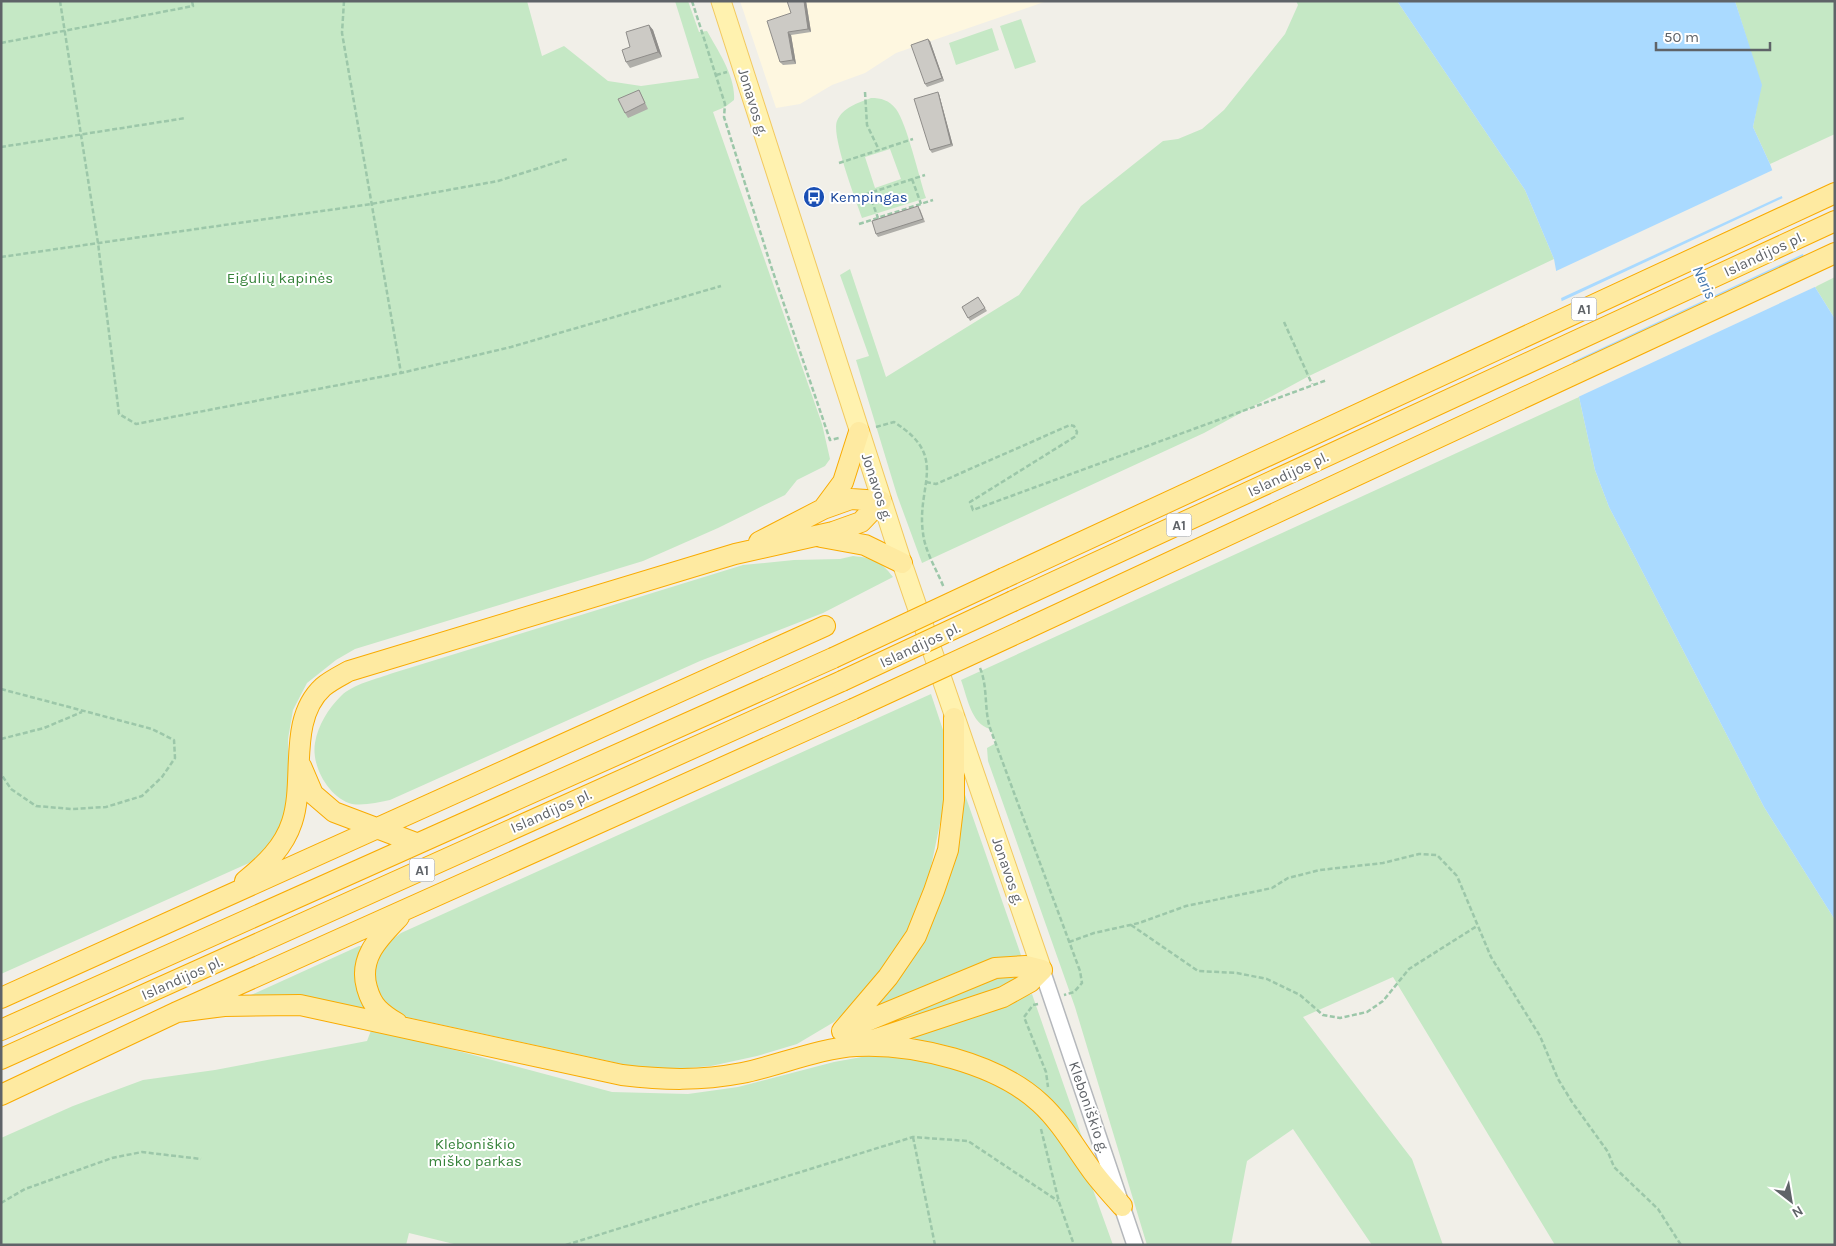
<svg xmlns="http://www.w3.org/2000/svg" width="1836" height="1246" viewBox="0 0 1836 1246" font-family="Karla,sans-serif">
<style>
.commercial{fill:#fef7e0}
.green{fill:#c5e8c5;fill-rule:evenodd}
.water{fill:#aadaff}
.pier{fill:#f1efe8}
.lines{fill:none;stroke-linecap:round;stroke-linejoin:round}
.tertiary-casing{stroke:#b5b8bc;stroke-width:18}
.primary-casing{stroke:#f2c960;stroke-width:21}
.trunk-casing{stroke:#f9ab00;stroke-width:22}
.path{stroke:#9cc7a9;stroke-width:2.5;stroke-dasharray:5 2.5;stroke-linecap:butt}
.tertiary{stroke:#fff;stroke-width:15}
.primary{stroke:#fff2af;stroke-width:19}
.trunk{stroke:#feeaa1;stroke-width:20}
.trunk-bridge-casing{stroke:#f9ab00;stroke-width:22;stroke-linecap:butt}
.trunk-bridge{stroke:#feeaa1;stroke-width:20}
.wall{fill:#afaea9}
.shaded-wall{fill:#8f8d8a}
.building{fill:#cccac5;stroke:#8f8d8a}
.labels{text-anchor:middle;stroke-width:4;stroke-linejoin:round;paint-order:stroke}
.shield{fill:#fff;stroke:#8f9295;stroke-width:1}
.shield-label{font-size:14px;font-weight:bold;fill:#5f6368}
.street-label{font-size:15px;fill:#5f6368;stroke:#fff}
.transit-label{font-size:15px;fill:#164399;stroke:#fff;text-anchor:start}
.park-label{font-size:15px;fill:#348238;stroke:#fff}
.water-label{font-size:16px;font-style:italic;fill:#4174aa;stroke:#fff}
</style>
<rect width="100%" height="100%" fill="#f1efe8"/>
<path class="commercial" d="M740 1H1047L896 53 865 73 832 85 800 104 776 108Z"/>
<path class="green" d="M1 1H527L542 56 564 46 608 81 641 86 699 78 675 1H688L699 32 707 31C718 51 736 77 734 100L725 107 713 112 822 424 830 459 825 466 797 480 785 495 718 528 643 561 355 649 336 660 307 683 293 710 288 739 289 796 286 811 279 829 267 848 249 863 1 974Z
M1296 1H1397L1525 190 1554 259 1309 376 1204 433 922 563 897 495 856 360 869 356 840 275 850 269 886 377 1019 295 1081 206 1163 141 1178 139 1202 129 1224 110 1285 34 1298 5Z
M1735 1H1835V134L1770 164 1753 127 1761 85Z
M1021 19 1036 62 1015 69 1000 26Z
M992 28 999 50 956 65 949 43Z
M871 98C881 98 889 100 896 109 907 124 919 177 926 198L862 218C856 200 831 136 837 121 843 107 858 103 871 98ZM890 149 901 179 875 188 865 157Z
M1835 277V319L1815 287Z
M1579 397 1595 470 1609 507 1764 807 1835 920V1245H1555L1393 977 1303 1017 1412 1159 1443 1245H1372L1293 1129 1247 1161 1231 1245H1147L1075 1007 988 761 987 748 996 743 990 729C971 724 967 696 961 680Z
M853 556C873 558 881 561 893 577L823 613 700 661 390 800C378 802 365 806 352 804 329 798 311 766 315 743 318 725 328 709 341 696 353 684 377 679 393 673L743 565 794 560 840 559Z
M931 694 948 745 944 804 926 891 910 932 863 996 834 1022 797 1044 757 1056 711 1066 665 1070 631 1066 406 1017C364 996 363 959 401 933Z
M963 789 1022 958 866 1016C891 980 924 942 941 901 955 865 957 826 963 789Z
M359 946H361L362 949 369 1010 251 997V995Z
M1005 972 1023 975 1018 983 896 1023 893 1019Z
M1032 994 1085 1146 1060 1115 896 1038Z
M372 1028 612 1092 688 1094 738 1087 834 1062 878 1054 923 1057 1018 1092 1043 1114 1091 1184 1113 1245H458L409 1233 406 1245H1V1138L73 1106 143 1080 215 1070 367 1041Z"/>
<path class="water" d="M1397 1H1735L1762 85 1753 127 1770 164 1815 287 1835 319V920L1764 807 1609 507 1595 470 1579 397 1554 259 1525 190Z"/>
<path class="pier" d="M1775 169 1784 195 1559 299 1554 272Z
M1785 197 1805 253 1570 363 1560 302Z
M1806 256 1817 286 1576 398 1571 365Z"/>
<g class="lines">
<g class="tertiary-casing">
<path id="tertiary" d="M1042 970 1135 1245"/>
</g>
<g class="primary-casing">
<path id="primary" d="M721 1 902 563 1042 970"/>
</g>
<g class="trunk-casing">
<path id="trunk" d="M823 509 843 482 859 432
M821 537 865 545 902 563
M759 542 823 509 851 499 881 501
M1004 578 1835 193
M1013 601 1835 221
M1024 630 1835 253
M301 766 313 794 334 812 416 843
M245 881C265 865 284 847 292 822 306 780 287 720 323 687 330 681 340 676 349 671L735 554 833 532 861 522 881 501
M1 998 825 626
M177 1012 224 1006 300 1005 622 1075C664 1080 700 1081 742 1073 777 1066 820 1048 856 1046 913 1043 997 1063 1040 1103 1061 1122 1076 1149 1093 1172 1102 1184 1112 1195 1122 1206
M397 1023C390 1019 383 1014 378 1009 372 1003 369 995 367 988 358 957 380 937 399 917
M1 1030 833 658
M845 1030 995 968 1026 966 1042 970
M842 1031 888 977 916 936 934 891 948 850 954 800V718
M864 1043 1003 997 1030 982 1042 970
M1 1059 842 681
M1 1095 177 1012 853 709"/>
</g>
<path class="path" d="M60 1 98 243 119 414 136 424 401 373 511 347 721 286
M344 1 342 33 401 373
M692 1 725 104 724 117 771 266 830 440 839 438
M1 43 193 6 192 1
M716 75 727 72
M865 92 867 125 879 150
M1 147 186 118
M839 163 913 139
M912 179 921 204
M869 193 878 218
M851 199 925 175
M859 224 933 200
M1 257 371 204 498 181 567 159
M1284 322 1312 384
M876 427 894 422C950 457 916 485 923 533 925 552 937 570 944 588
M926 482 936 484 1070 425 1074 426 1077 432 1076 436 970 502 973 510 1327 380
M980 668C988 687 984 709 990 728L1080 971 1082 983 1074 992 1064 995
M1 689 152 729 174 740 175 758 162 777 142 796 106 807 72 809 36 806 11 789 1 774
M1 739 44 728 82 712
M1131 925 1198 971 1237 973 1267 979 1300 995 1323 1015 1340 1018 1367 1012 1383 1001 1409 969 1477 926
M1069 942 1094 933 1139 923 1186 906 1272 888 1288 878 1320 870 1383 863 1419 854 1437 855 1457 876 1491 957 1540 1036 1558 1079 1572 1102 1608 1152 1614 1167 1658 1209 1681 1245
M1038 1004 1033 1005 1024 1017 1046 1072 1048 1087
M1041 1129 1059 1202 1074 1245
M913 1137 935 1245
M1 1203 25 1189 112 1158 142 1152 201 1159
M566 1245 913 1137 968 1141 1058 1201"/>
<use href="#tertiary" class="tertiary"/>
<use href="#primary" class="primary"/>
<use href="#trunk" class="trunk"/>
<g class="trunk-bridge-casing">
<path id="trunk-bridge" d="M833 658 1004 578
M842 681 1013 601
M853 709 1024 630"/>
</g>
<use href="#trunk-bridge" class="trunk-bridge"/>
</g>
<path class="wall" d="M806 1 811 32 791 35 796 64 783 65 780 62 791 13Z
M649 25 653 30 662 57 630 68 626 62 630 47Z
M930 41 944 81 927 87 925 84Z
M639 90 642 96 648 109 628 118 625 113Z
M939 94 953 146 932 153 930 150Z
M920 209 925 222 878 237 876 234Z
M978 297 987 311 970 321 962 307Z"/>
<path class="shaded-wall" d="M804 1H806L811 32 808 29Z
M649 25 653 30 662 57 658 52Z
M788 32 791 35 796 64 793 60Z
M928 39 930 41 944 81 942 78Z
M938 92 939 94 953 146 951 144Z"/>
<path class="building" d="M787 1H804L808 29 788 32 793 60 780 62 767 21 791 13Z
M649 25 658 52 626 62 622 50 630 47 626 32Z
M928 39 942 78 925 84 911 45Z
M639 90 645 103 625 113 618 99Z
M938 92 951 144 930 150 914 99Z
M918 206 923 219 876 234 872 221Z
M978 297 985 308 968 318 962 307Z"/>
<defs>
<g id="bus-disc" transform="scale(1.125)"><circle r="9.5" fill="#1a4fb4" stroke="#fff"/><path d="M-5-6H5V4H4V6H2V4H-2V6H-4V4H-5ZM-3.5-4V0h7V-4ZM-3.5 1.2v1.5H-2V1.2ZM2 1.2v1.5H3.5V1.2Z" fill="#fff"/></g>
</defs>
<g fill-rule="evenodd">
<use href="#bus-disc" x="814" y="197"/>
</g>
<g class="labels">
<g class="shield">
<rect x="1571.5" y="297.5" width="25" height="23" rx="4"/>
<rect x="1166.5" y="513.5" width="25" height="23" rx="4"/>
<rect x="409.5" y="858.5" width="25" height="23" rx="4"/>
</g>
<g class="shield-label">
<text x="1584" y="314">A1</text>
<text x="1179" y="530">A1</text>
<text x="422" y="875">A1</text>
</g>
<g class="street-label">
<text transform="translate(753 102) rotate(73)" y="5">Jonavos g.</text>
<text transform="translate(1764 254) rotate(-25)" y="5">Islandijos pl.</text>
<text transform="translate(1288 474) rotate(-25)" y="5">Islandijos pl.</text>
<text transform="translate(877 487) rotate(72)" y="5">Jonavos g.</text>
<text transform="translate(920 645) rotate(-25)" y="5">Islandijos pl.</text>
<text transform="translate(551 811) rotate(-24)" y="5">Islandijos pl.</text>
<text transform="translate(1008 871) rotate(71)" y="5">Jonavos g.</text>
<text transform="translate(182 978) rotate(-24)" y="5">Islandijos pl.</text>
<text transform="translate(1089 1107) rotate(71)" y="5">Kleboniškio g.</text>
</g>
<g class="transit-label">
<text x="830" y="202">Kempingas</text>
</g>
<g class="park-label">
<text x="280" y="283">Eigulių kapinės</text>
<text x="475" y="1149">Kleboniškio<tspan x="475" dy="17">miško parkas</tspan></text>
</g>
<g class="water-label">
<text transform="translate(1705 282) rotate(65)" y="6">Neris</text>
</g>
</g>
<rect width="1836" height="1246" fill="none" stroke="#5f6368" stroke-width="5"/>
<g transform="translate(1791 1201) rotate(149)" stroke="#ffffff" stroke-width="4" paint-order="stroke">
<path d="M0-4L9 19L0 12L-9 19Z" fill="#5f6368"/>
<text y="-8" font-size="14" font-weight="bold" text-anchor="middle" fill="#5f6368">N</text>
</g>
<path d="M1656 42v8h114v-8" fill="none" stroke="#5f6368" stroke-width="2.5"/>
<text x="1664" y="42" font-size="15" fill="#5f6368" stroke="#ffffff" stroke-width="4" paint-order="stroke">50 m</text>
</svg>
